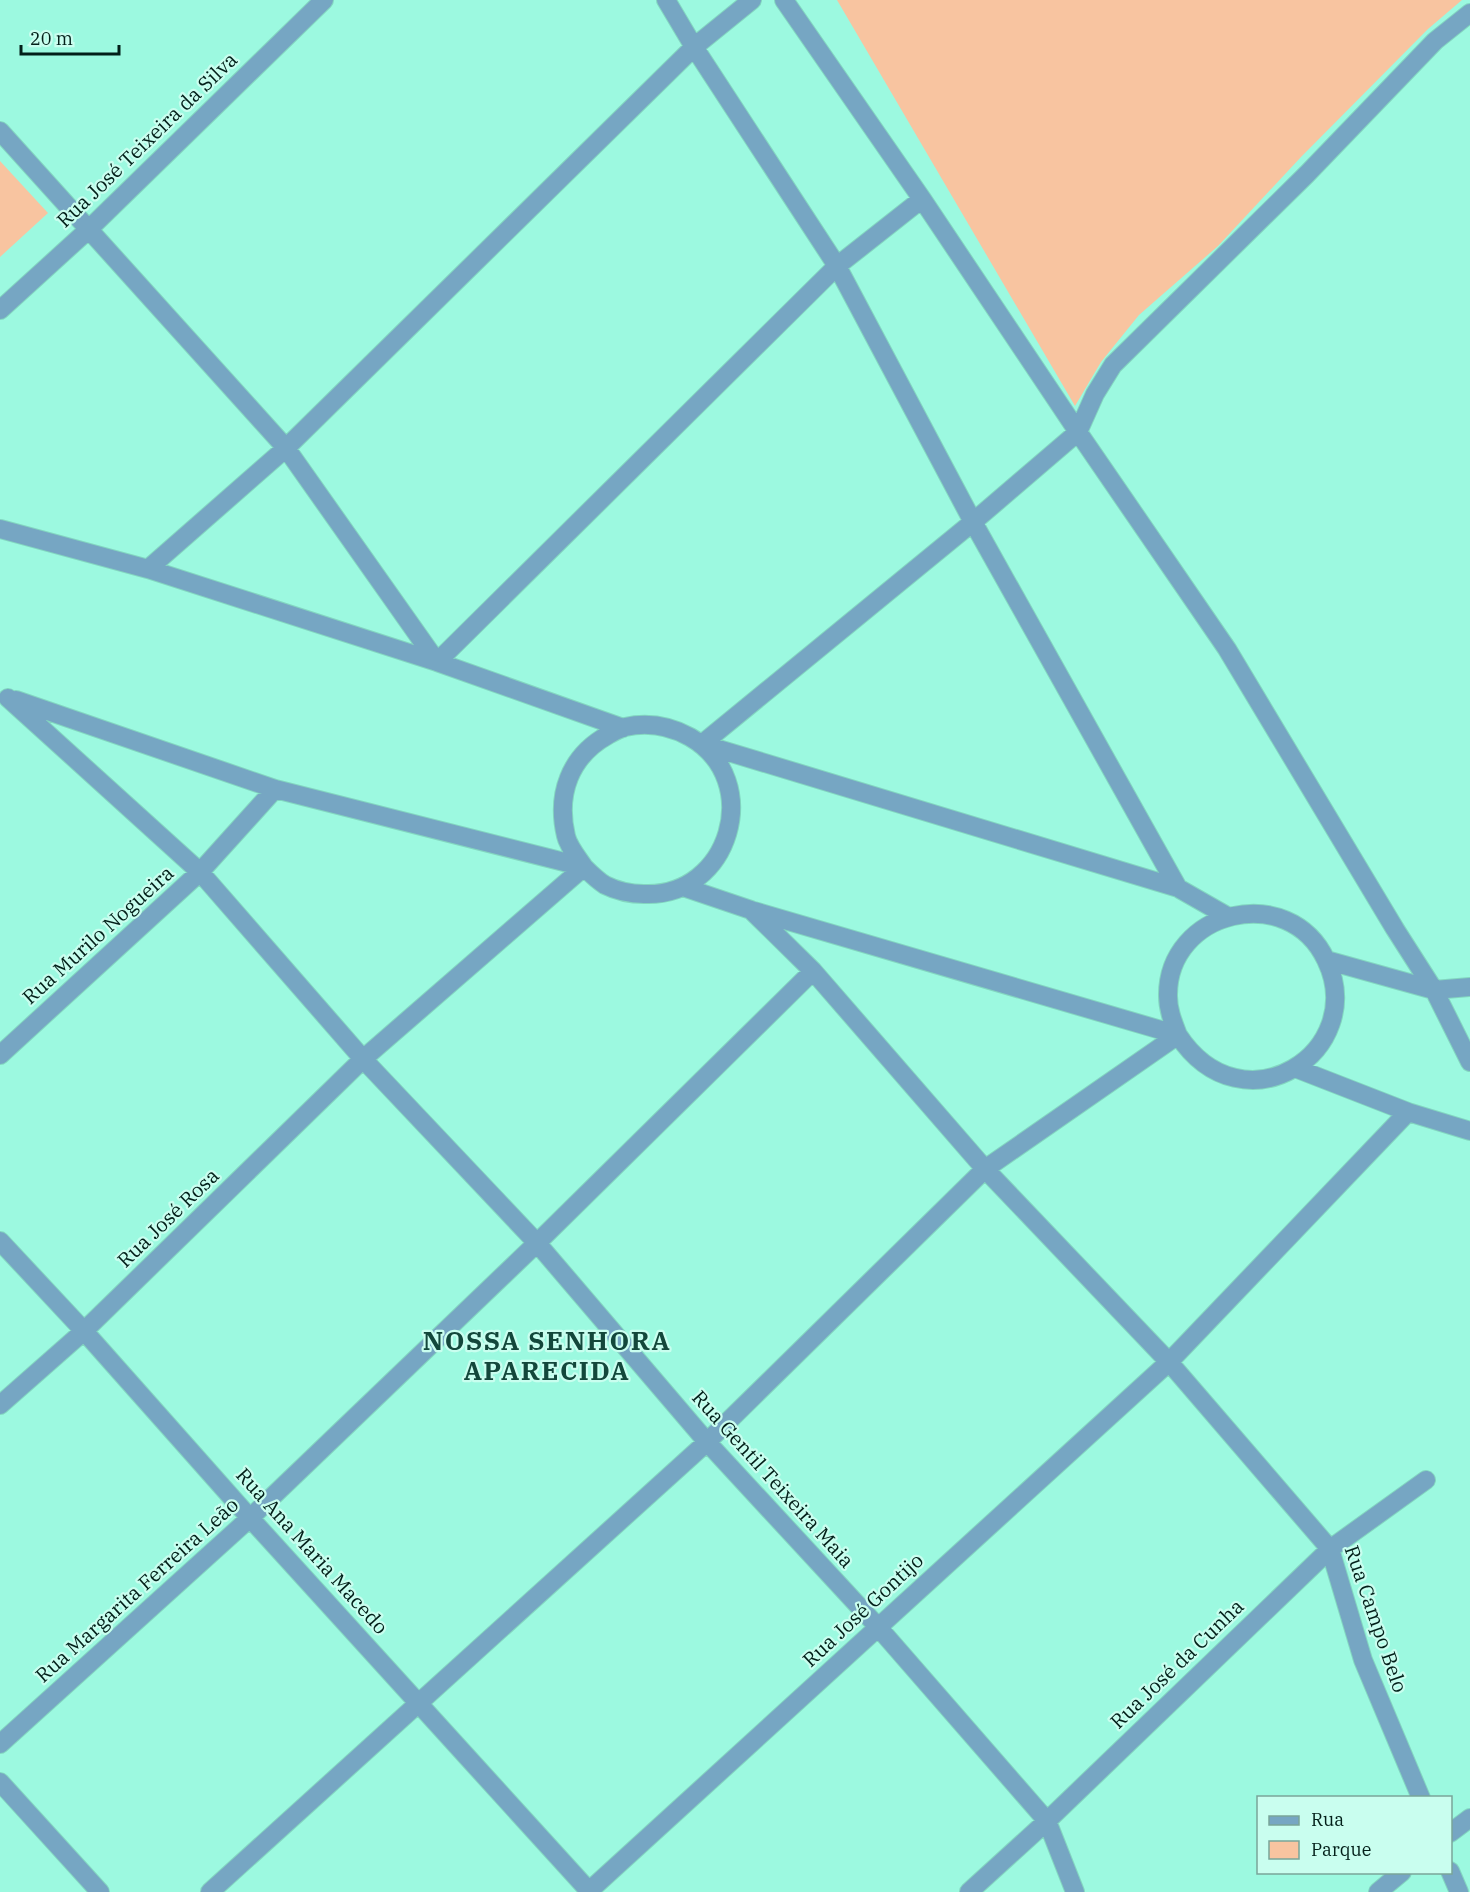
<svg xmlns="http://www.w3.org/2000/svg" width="1470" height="1892" viewBox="0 0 1470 1892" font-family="'IBM Plex Serif',serif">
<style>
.green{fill:#f8c4a0}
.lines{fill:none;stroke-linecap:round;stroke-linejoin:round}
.street-casing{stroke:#83d6c0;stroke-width:20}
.street{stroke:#76a6c3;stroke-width:18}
.labels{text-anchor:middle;stroke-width:4.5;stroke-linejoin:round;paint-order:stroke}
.street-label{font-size:20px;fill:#021f19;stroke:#c9feef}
.district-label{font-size:26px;font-weight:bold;letter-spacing:1.5px;fill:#13473b;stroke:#c9feef}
</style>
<rect width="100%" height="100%" fill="#9cf9e0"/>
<path class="green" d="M837 0H1462L1428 29 1301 157 1218 246 1139 315 1101 362 1075 406Z
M0 161 48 213 0 257Z"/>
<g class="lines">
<g class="street-casing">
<path id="street" d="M666 0 694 47 837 266 973 522 1178 888 1227 916
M784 0 922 199 1078 432 1227 649 1395 929 1434 990 1470 1062
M0 131 286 448 437 662 623 728
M0 310 88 230 324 0
M0 529 148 569 437 662 837 266 922 199
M148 569 286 448 694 47 752 0
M8 698 200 872 363 1059 537 1243 707 1442 878 1627 1047 1821 1075 1892
M16 700 275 789 584 867C590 873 597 880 605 885 617 891 631 894 644 894 730 898 765 780 690 737 670 726 648 722 625 727 619 729 613 732 608 735 570 756 556 794 566 836 568 846 578 858 584 867
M702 744 973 522 1078 432 1095 394 1113 365 1307 174 1435 41 1470 13
M702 744 1178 888
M683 887 751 910 813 971 985 1169 1169 1362 1330 1549 1363 1660 1421 1798
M754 911 1178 1035C1243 1134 1370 1051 1326 960 1289 881 1167 910 1168 996 1168 1010 1173 1022 1178 1035
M1326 960 1434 990 1470 987
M0 1055 200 872 275 789
M1295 1068 1408 1112 1470 1131
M0 1241 84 1331 250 1518 590 1892
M0 1405 84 1331 363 1059 584 867
M0 1744 250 1518 537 1243 813 971
M0 1782 100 1892
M1450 1833 1470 1818
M1450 1871 1459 1892
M210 1892 707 1442 985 1169 1178 1035
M588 1892 1169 1362 1408 1112
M969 1892 1047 1821 1330 1549 1426 1480
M1378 1892 1402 1872"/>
</g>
<use href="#street" class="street"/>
</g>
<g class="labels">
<g class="street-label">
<text transform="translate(147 140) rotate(-44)" y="7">Rua José Teixeira da Silva</text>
<text transform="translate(98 935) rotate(-42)" y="7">Rua Murilo Nogueira</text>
<text transform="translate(168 1218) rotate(-44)" y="7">Rua José Rosa</text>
<text transform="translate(773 1479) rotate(48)" y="7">Rua Gentil Teixeira Maia</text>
<text transform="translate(312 1551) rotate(48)" y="7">Rua Ana Maria Macedo</text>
<text transform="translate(137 1590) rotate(-42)" y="7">Rua Margarita Ferreira Leão</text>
<text transform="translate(863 1610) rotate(-43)" y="7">Rua José Gontijo</text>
<text transform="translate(1376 1619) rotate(71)" y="7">Rua Campo Belo</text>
<text transform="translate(1177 1664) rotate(-44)" y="7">Rua José da Cunha</text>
</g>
<g class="district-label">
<text x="547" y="1350">NOSSA SENHORA<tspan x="547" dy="30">APARECIDA</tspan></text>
</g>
</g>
<rect x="1257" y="1796" width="195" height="78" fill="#c9feef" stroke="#79a599" stroke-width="1.5"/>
<rect x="1269" y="1816" width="30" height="9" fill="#76a6c3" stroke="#79a599" stroke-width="1.5"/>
<text x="1311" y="1826" font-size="18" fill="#021f19">Rua</text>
<rect x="1269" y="1841" width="30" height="18" fill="#f8c4a0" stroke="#79a599" stroke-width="1.5"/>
<text x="1311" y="1856" font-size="18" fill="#021f19">Parque</text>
<path d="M21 45v9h98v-9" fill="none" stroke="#021f19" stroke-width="3"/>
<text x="30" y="45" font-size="18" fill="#021f19" stroke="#c9feef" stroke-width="4.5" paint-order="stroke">20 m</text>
</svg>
